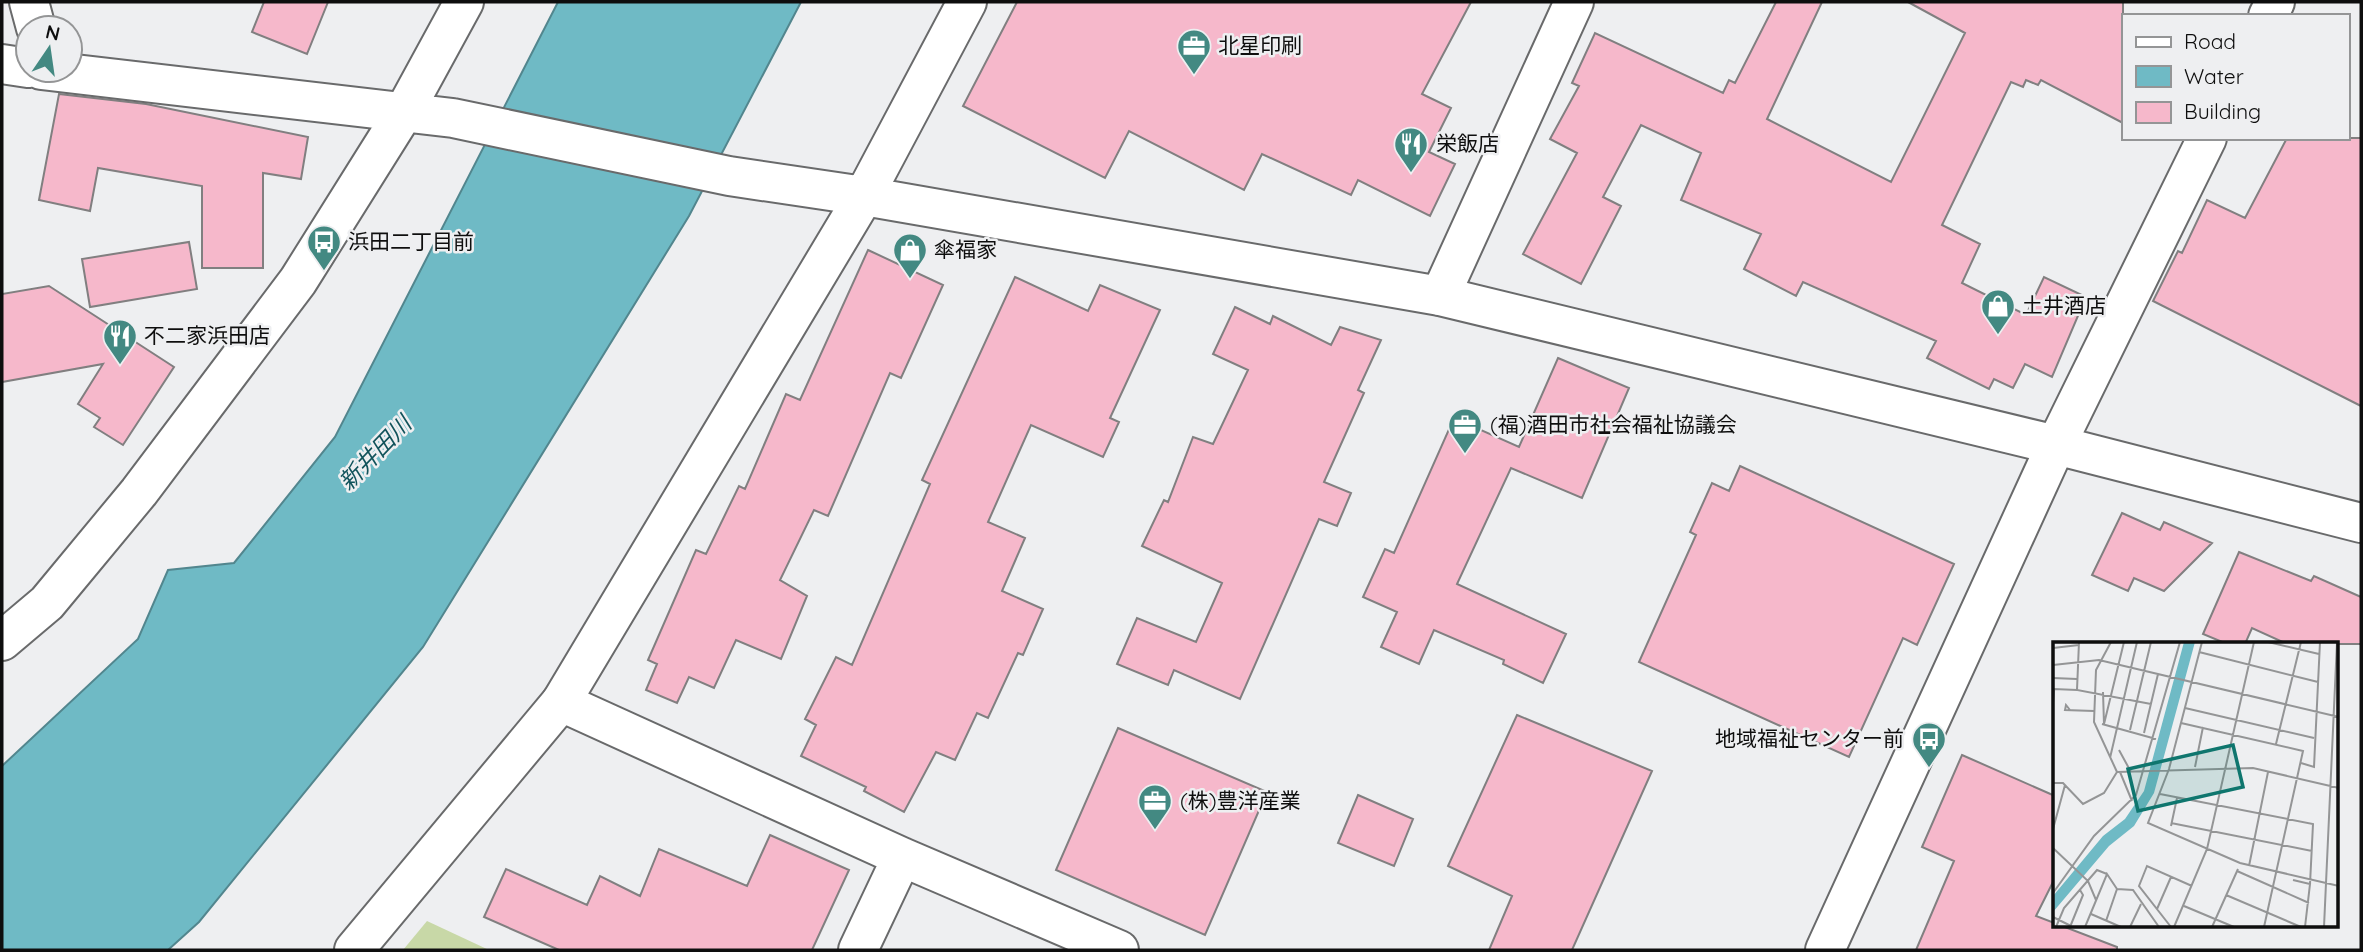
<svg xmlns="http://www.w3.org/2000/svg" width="2363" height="952" viewBox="0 0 2363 952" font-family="Quicksand,'Noto Sans JP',sans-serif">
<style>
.green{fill:#c8d8a7}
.water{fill:#6fbac5;stroke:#52868e;stroke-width:2}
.building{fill:#f6b8cb;stroke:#817f80;stroke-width:2}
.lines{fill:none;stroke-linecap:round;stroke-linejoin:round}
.minor-casing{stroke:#696a6b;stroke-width:42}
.tertiary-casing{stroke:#696a6b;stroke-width:42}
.minor{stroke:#fff;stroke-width:38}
.tertiary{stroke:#fff;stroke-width:38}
.labels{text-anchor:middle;stroke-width:5;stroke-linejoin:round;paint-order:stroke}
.poi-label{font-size:21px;fill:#0e0e0e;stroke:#eeeff1;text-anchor:start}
.water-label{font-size:23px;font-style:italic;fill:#11535b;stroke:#eeeff1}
.inset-road{fill:none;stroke:#949596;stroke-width:2}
.view{fill:#0f766e;fill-opacity:0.15;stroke:#0f766e;stroke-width:3.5}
.inset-edge{fill:none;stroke:#0e0e0e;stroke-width:3.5}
</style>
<rect width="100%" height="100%" fill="#eeeff1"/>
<path class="green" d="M427 921 489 950H403Z"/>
<path class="water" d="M558 2H801L689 216 423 647 199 922 168 950H2V766L138 639 168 570 234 563 335 437Z"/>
<path class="building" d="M264 2H328L307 54 252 32Z
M1017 2H1471L1422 94 1451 108 1429 152 1455 164 1430 216 1358 180 1351 195 1262 154 1244 190 1129 131 1105 178 963 106Z
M1776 2H1822L1767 119 1891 182 1965 33 1908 2H2123V123L2041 80 2038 85 2026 80 2023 87 2011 82 1942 225 1980 244 1962 283 2026 315 2044 277 2086 297 2052 377 2025 364 2013 388 1994 379 1989 389 1927 358 1936 341 1803 282 1796 296 1744 269 1761 234 1681 200 1701 153 1641 125 1603 197 1621 206 1581 284 1523 254 1577 153 1550 139 1579 86 1572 83 1595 33 1723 93 1729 80 1735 83Z
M59 94 146 104 308 137 301 179 263 173V268H202V186L98 168 90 211 39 200Z
M2287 138H2361V406L2153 301 2178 251 2182 253 2207 200 2245 218Z
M189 242 197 289 90 307 82 259Z
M868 250 943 285 901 378 890 373 828 516 814 510 780 580 807 596 781 659 736 640 714 688 689 677 677 703 646 690 657 664 648 660 696 550 706 554 739 486 745 489 786 394 800 400Z
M1015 277 1088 311 1100 285 1160 310 1110 418 1119 422 1103 457 1031 425 988 522 1025 538 1002 591 1043 609 1023 655 1018 653 988 718 977 713 955 760 936 752 904 812 864 791 866 787 801 756 816 725 805 719 836 657 852 665 930 484 922 480Z
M49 286 174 367 123 445 94 427 100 418 78 404 103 364 2 382V294Z
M1235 307 1270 324 1273 316 1331 345 1340 327 1381 340 1358 390 1364 393 1324 482 1351 493 1337 526 1319 519 1240 699 1174 670 1168 685 1117 664 1137 618 1196 642 1222 583 1142 546 1164 500 1168 502 1193 437 1213 444 1248 370 1213 354Z
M1558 358 1629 388 1582 498 1511 468 1457 584 1566 634 1543 683 1503 664 1504 660 1434 630 1419 664 1381 647 1397 612 1363 597 1385 549 1394 553 1454 418 1519 447Z
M1740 466 1954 564 1917 645 1903 638 1849 757 1639 662 1696 535 1690 532 1712 483 1729 491Z
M2122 513 2160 530 2164 522 2212 543 2164 591 2134 578 2128 591 2092 575Z
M2239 552 2311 581 2314 576 2361 597V644H2287L2252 628 2245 644H2227L2203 634Z
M1517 715 1652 771 1572 950H1489L1512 896 1448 866Z
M1118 728 1267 792 1205 935 1056 870Z
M1962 755 2055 796V878L2036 916 2117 947V950H1916L1954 861 1922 847Z
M1358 795 1413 819 1394 866 1338 843Z
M770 835 849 870 812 950H559L484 917 506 869 587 905 600 876 640 896 659 849 747 886Z"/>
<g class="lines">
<g class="minor-casing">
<path id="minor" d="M29 2 36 28
M864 196 561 702 902 857 1119 950
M1440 296 1574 2
M858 950 902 857
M1825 950 2056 445"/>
</g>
<g class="tertiary-casing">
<path id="tertiary" d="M2268 16 2275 2
M2 64 28 68
M41 70 453 118 729 176 864 196 1440 296 2056 445 2361 523
M864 196 967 2
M2056 445 2207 138
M2 641 47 603 139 492 298 281 404 112 464 2
M354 950 561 702"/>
</g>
<use href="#minor" class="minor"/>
<use href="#tertiary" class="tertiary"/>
</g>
<defs>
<g id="office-pin" transform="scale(1.75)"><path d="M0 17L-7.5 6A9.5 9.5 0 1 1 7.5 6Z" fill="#438982" stroke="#eeeff1"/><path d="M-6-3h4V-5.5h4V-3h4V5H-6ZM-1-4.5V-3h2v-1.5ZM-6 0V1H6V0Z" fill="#fff"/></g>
<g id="restaurant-pin" transform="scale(1.75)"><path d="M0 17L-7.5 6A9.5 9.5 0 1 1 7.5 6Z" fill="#438982" stroke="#eeeff1"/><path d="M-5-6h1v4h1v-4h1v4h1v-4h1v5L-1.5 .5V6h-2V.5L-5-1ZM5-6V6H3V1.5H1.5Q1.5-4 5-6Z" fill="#fff"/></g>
<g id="bus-pin" transform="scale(1.75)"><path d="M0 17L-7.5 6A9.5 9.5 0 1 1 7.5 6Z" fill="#438982" stroke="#eeeff1"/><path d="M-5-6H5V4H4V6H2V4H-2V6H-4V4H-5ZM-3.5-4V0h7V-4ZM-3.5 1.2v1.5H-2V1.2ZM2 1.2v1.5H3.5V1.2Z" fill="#fff"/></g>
<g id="shop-pin" transform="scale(1.75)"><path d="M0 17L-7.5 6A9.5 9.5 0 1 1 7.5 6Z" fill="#438982" stroke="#eeeff1"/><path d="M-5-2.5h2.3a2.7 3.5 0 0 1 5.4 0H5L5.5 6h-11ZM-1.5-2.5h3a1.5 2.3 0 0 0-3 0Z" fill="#fff"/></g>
</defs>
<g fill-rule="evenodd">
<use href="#office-pin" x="1194" y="46"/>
<use href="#restaurant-pin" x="1411" y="144"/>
<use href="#bus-pin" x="324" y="242"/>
<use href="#shop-pin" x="910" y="250"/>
<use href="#shop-pin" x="1998" y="306"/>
<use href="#restaurant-pin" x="120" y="336"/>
<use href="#office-pin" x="1465" y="425"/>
<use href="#bus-pin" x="1929" y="739"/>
<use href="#office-pin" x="1155" y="801"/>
</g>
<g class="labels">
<g class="poi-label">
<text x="1218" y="53">北星印刷</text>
<text x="1436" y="151">栄飯店</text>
<text x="348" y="249">浜田二丁目前</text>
<text x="934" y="257">傘福家</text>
<text x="2022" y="313">土井酒店</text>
<text x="144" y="343">不二家浜田店</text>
<text x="1490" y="432">(福)酒田市社会福祉協議会</text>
<text x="1904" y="746" text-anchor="end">地域福祉センター前</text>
<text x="1180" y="808">(株)豊洋産業</text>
</g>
<g class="water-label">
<text transform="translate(375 453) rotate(-46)" y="8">新井田川</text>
</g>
</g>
<g transform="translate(2053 642)">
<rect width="285" height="285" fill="#eeeff1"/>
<path d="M131 0H142L101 151 81 184 56 204 0 270V254L50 194 72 177 91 149Z" fill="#6fbac5"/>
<path class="inset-road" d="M26 0 24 48 98 62M58 0 43 28 41 80 64 130M149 0 116 127 95 181 187 221 286 244M215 0 266 12M0 6 26 3M146 10 265 40M0 23 46 18 286 75M0 36 24 37M50 50 51 82 71 0M0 61 1 47 24 48M132 66 261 96M17 68 13 63 12 68 41 69M128 81 250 109 211 285M49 82 103 97M77 88 98 0M91 91 105 32M223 102 248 0M66 108 78 130M57 116 84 0M248 121 261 125 267 0M142 125 150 85M64 130 200 126 286 146M67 130 79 159M0 141H10L30 162 51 151 64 130M107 152 260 182 257 242M118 181 259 209M118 184 124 156M0 187 12 143M0 206 35 239 43 258M196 224 215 130M184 229 256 261M240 238 257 242 252 285M64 247 80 248 106 285M0 251 41 194 83 153 127 0M173 253 248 285M131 264 181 285M104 267 118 235M38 272 68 285M0 275 20 285M53 279 64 247M3 285 11 266 44 228 54 232M17 285 30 253 27 248M32 285 54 232 64 247M77 285 88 262M118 285 86 244 94 224 139 244M121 285 154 207 201 0M159 285 185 227M271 285 284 0"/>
<path class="view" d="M180 103 190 145 85 169 75 127Z"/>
<rect width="285" height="285" class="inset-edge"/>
</g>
<rect width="2363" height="952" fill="none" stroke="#0e0e0e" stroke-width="7"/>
<rect x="2122" y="14" width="228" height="126" fill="#eeeff1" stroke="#949596" stroke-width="2"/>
<rect x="2136" y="37" width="35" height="10" fill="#ffffff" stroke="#949596" stroke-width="2"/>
<text x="2184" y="49" font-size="21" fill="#0e0e0e">Road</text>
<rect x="2136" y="66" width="35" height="21" fill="#6fbac5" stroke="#949596" stroke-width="2"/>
<text x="2184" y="84" font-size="21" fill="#0e0e0e">Water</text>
<rect x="2136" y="102" width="35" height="21" fill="#f6b8cb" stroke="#949596" stroke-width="2"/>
<text x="2184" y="119" font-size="21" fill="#0e0e0e">Building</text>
<g transform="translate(49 49) rotate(13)"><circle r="33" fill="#eeeff1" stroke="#949596" stroke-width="2"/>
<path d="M0-5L12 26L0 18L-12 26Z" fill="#438982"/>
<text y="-10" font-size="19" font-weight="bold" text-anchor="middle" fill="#0e0e0e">N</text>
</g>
</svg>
